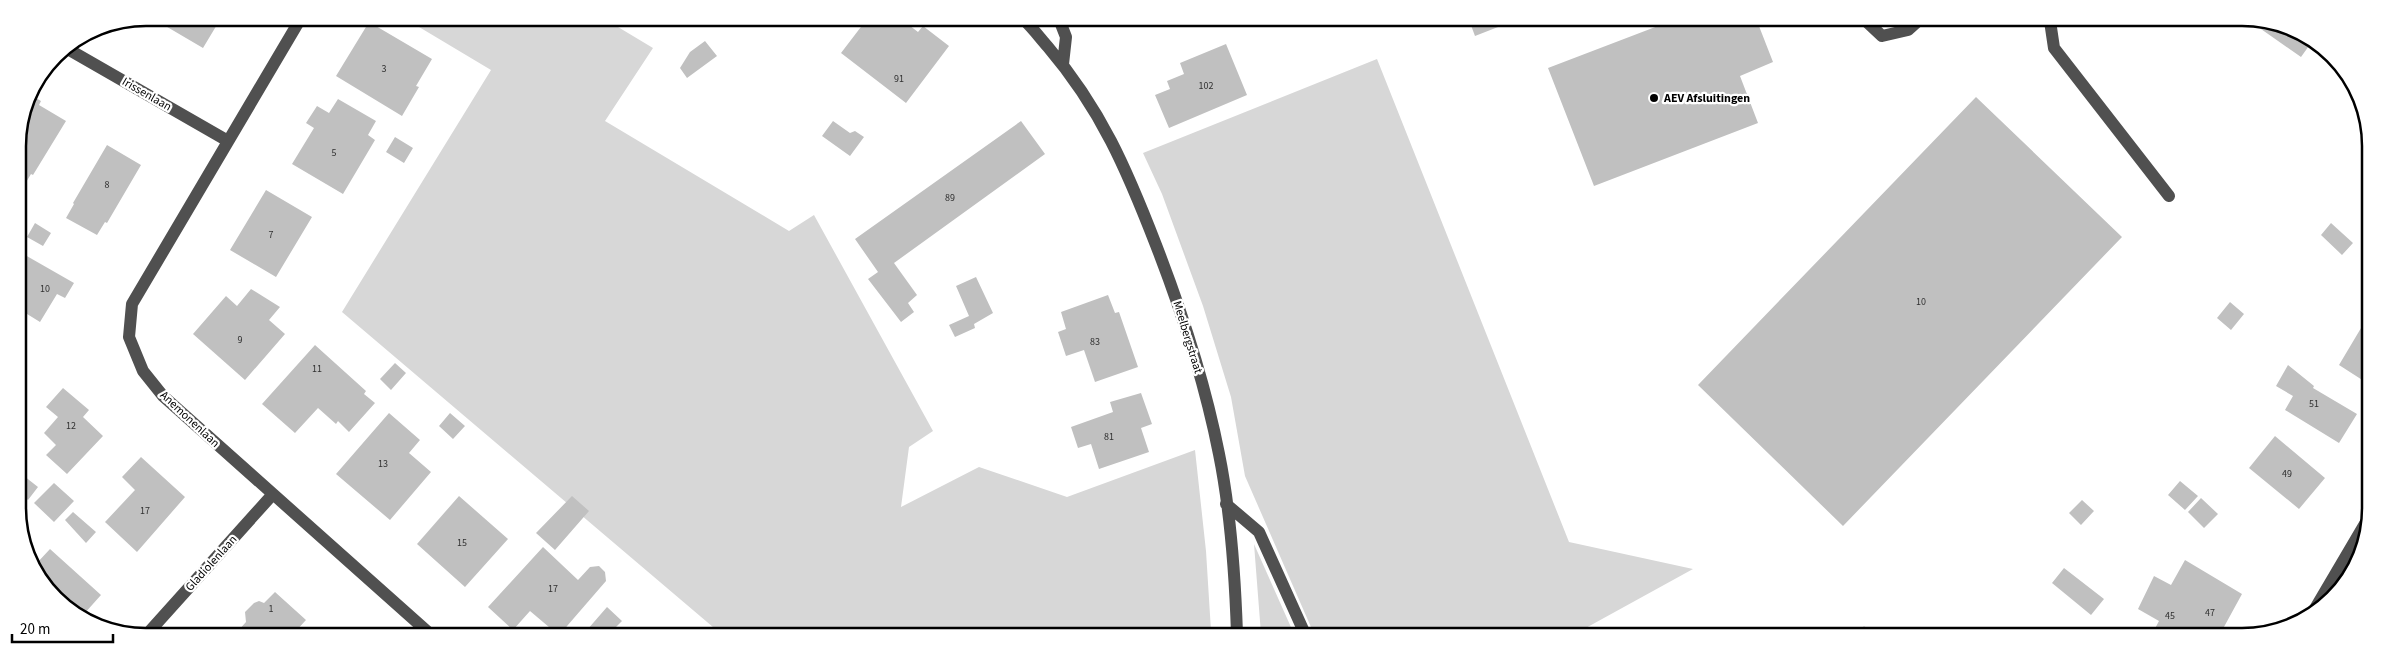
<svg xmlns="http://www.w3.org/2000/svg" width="2388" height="654" viewBox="0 0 2388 654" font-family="'Source Sans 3',sans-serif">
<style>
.green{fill:#d7d7d7}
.building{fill:#c0c0c0}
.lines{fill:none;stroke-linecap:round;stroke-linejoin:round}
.minor{stroke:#505050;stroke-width:12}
.poi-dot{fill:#000;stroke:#fff;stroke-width:2}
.labels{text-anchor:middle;stroke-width:4.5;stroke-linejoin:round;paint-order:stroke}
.number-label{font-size:10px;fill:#303030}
.street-label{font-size:12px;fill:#000;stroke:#fff}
.poi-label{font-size:12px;font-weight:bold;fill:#000;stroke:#fff;text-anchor:start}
.rim{fill:none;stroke:#000;stroke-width:2.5}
</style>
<rect width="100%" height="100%" fill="#fff"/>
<path class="green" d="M404 18H603L653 48 605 121 789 231 814 215 933 431 909 447 901 507 979 467 1067 497 1195 450 1206 551 1211 631H1068V634L720 633 342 312 491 70Z
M1377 59 1569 542 1693 569 1573 635 1314 634 1245 476 1231 397 1203 306 1162 194 1143 153Z
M1254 544 1294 634H1261Z
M1864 626 1879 636 1854 635Z"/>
<path class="building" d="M159 18H221L203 48 157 21Z
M867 19H901L918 32 923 26 949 46 906 103 841 53Z
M1469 20H1516L1475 36Z
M1671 21H1757L1773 62 1740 76 1758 123 1594 186 1548 68Z
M369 22 432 59 416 86 419 87 402 116 336 76Z
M2251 22H2275L2311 43 2301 57Z
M705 41 717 56 687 78 680 68 690 52Z
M1226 44 1247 95 1169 128 1155 95 1170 89 1167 81 1184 74 1180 63Z
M29 94 41 101 39 105 66 121 33 175 31 174 25 184 18 180V138Z
M1976 97 2122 237 1843 526 1698 385Z
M338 99 376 121 368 135 375 140 343 194 292 164 314 128 306 123 317 106 329 113Z
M833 121 850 133 855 131 864 137 850 156 822 136Z
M1021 121 1045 154 894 263 917 295 908 303 914 312 901 322 868 279 878 272 855 239Z
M395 137 413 148 404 163 386 152Z
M107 145 141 165 107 223 105 222 97 235 66 218 74 204 73 203Z
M266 190 312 217 276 277 230 250Z
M35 223 51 233 43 246 27 237Z
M2331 223 2353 243 2342 255 2321 235Z
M18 251 74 283 65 298 57 294 40 322 19 309Z
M976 277 993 313 974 324 975 328 955 337 949 325 969 316 956 286Z
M251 289 280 307 269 320 285 334 245 380 193 334 226 296 237 306Z
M1108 295 1115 313 1119 312 1138 367 1095 382 1084 350 1066 356 1058 332 1066 329 1061 312Z
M2230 302 2244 314 2231 330 2217 318Z
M2367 318V383L2339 365Z
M315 345 366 391 364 394 375 403 349 432 338 421 336 424 318 408 295 433 262 404Z
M395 363 406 373 391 390 380 379Z
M2288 365 2314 386 2313 388 2357 414 2339 443 2285 410 2293 396 2276 386Z
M63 388 89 410 83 417 103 436 67 474 46 455 56 445 44 433 58 417 46 407Z
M1141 393 1152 424 1141 428 1149 452 1099 469 1091 444 1078 448 1071 427 1113 412 1110 402Z
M389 413 420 440 409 453 431 472 390 520 336 474Z
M450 413 465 426 453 439 439 426Z
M2275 436 2325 478 2299 509 2249 468Z
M141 457 185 497 137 552 105 522 135 490 122 477Z
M24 476 38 487 28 500 20 493V482Z
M2180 481 2198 496 2185 510 2168 495Z
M54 483 74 501 54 522 34 503Z
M459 496 508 539 465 587 417 544Z
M572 496 589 511 555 550 536 533Z
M2201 498 2218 514 2204 528 2188 512Z
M2082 500 2094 511 2081 525 2069 513Z
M73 512 96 532 86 543 65 520Z
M543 547 578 580 590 567 599 566 605 572 606 581 561 633H556L530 611 513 630 488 607Z
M50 549 101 595 84 614 50 593 36 564Z
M2185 560 2242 594 2219 636H2151L2159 621 2138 609 2154 576 2171 585Z
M2064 568 2104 599 2091 615 2052 583Z
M275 592 306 620 294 633 237 632 246 622 245 612 254 603 259 601 264 603Z
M607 607 622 621 614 629 619 633H590L587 630Z"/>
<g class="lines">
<path class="minor" d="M301 18 132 304 129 337 143 371 163 396 429 633
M1023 19C1032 27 1040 38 1048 47 1101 109 1127 170 1156 245 1182 312 1205 383 1219 454 1231 513 1235 574 1237 634
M1059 19 1066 37 1063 64
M1866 21 1882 36 1908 30 1918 21
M2050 21 2054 48 2169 196
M66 48 228 141
M1226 504 1259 532 1305 634
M2313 612 2366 522
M149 632 273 494"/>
</g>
<circle class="poi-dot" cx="1654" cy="98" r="5"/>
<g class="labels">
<g class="number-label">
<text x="384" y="72">3</text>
<text x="899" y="82">91</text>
<text x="1206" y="89">102</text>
<text x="334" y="156">5</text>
<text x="107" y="188">8</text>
<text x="950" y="201">89</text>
<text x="271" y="238">7</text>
<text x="45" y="292">10</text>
<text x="1921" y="305">10</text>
<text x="240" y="343">9</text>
<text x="1095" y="345">83</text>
<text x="317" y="372">11</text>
<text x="2314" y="407">51</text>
<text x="71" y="429">12</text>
<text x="1109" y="440">81</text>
<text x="383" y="467">13</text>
<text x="2287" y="477">49</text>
<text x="145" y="514">17</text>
<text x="462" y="546">15</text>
<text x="553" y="592">17</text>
<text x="271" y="612">1</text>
<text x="2210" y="616">47</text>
<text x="2170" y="619">45</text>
</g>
<g class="street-label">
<text transform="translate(147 94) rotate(30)" y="4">Irissenlaan</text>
<text transform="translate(1188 337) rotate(73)" y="4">Meelbergstraat</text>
<text transform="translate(190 419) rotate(43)" y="4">Anemonenlaan</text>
<text transform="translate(211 563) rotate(-48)" y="4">Gladiolenlaan</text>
</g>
<g class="poi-label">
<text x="1664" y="102">AEV Afsluitingen</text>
</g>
</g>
<path d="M0 0H2388V654H0ZM146 26H2242A120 120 0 0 1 2362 146V508A120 120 0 0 1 2242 628H146A120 120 0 0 1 26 508V146A120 120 0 0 1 146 26Z" fill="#fff" fill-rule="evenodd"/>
<path class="rim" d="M146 26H2242A120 120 0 0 1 2362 146V508A120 120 0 0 1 2242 628H146A120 120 0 0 1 26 508V146A120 120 0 0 1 146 26Z"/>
<path d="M12 634v8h101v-8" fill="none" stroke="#000000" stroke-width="2.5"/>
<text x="20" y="634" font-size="15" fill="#000000" stroke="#ffffff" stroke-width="4" paint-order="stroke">20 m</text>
</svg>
